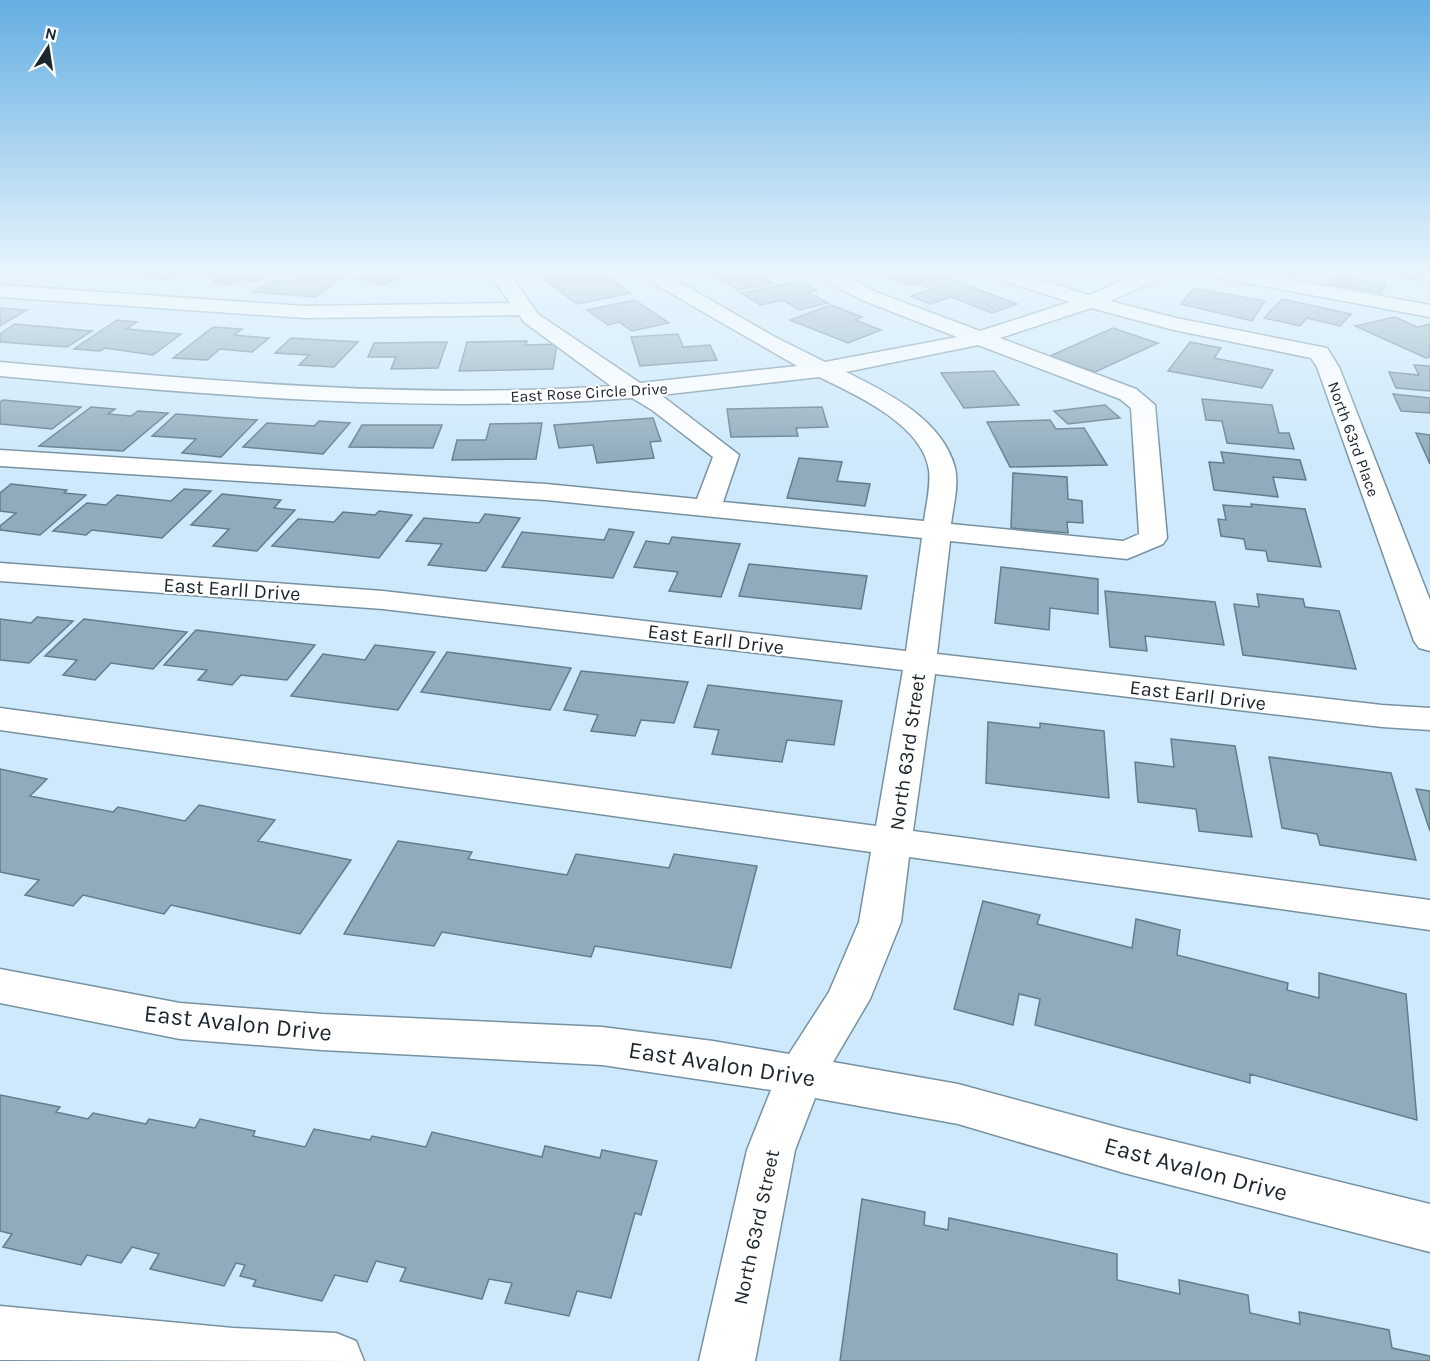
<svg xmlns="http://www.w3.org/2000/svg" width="1430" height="1361" viewBox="0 0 1430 1361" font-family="Karla,sans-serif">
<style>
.building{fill:#90abbb;stroke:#637d8c;stroke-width:1.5}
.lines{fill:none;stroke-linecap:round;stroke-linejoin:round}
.minor-casing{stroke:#7791a1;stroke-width:3}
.minor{fill:#fff;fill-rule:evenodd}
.labels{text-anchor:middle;stroke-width:4.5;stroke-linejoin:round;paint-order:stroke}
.far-street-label{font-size:16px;fill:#1b262c;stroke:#fff}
.street-label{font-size:20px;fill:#1b262c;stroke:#fff}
.near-street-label{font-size:24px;fill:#1b262c;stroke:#fff}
</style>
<rect width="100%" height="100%" fill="#cde9fb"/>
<path class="building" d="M58 271H109L104 274Z
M119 271H182L170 279 114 274Z
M194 271H273L259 281 236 280 231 284 212 283 219 278 187 275Z
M372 271H413L385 285 356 278Z
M599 271 631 293 577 304 543 279Z
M707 271H764L768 273 760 275 773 283 738 290Z
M868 271H937L956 277 928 287 916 283 908 285Z
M1058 271H1101L1079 278Z
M1238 271H1298L1289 282Z
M1388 271H1416L1424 272 1420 281 1385 275Z
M304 273 342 276 316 297 253 292 270 280 293 282Z
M1335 275 1386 284 1381 293 1329 284Z
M801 281 817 290 808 292 828 303 799 310 783 300 760 305 741 293Z
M956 281 1017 304 992 313 951 297 930 304 911 296Z
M1194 288 1265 301 1252 321 1181 304Z
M1282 299 1351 314 1340 326 1307 318 1300 326 1264 318Z
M635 300 669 323 632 331 619 322 608 325 587 310Z
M831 305 862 317 855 320 881 330 848 343 790 320Z
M0 308 27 310 0 326Z
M1395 317 1417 327 1430 324V357L1426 358 1355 326Z
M117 320 137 322 126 329 181 334 153 355 105 348 100 351 74 349Z
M15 324 92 331 67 347 0 342V334Z
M213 327 242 329 234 335 269 338 252 352 220 349 207 360 173 358Z
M1113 328 1158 343 1095 372 1050 356Z
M678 334 683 347 710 345 717 360 640 366 631 337Z
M291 338 358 342 334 367 299 365 309 355 275 353Z
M527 341 526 345 557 344 553 369 459 371 467 342Z
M447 342 438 368 391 369 396 357H368L374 343Z
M1190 342 1221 348 1214 358 1273 370 1262 388 1168 371Z
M1414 365 1430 366V391L1396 388 1389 372 1419 375Z
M994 371 1019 405 964 408 941 373Z
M1393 394 1430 398V413L1401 411Z
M1202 399 1272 405 1279 433H1289L1294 449 1227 443 1222 421 1206 420Z
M3 400 81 407 52 429 0 424V402Z
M1105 405 1120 418 1068 424 1054 411Z
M91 407 115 409 108 414 131 416 138 411 168 413 123 451 39 446Z
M822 407 828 427 796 428 798 436 731 437 727 409Z
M176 414 257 420 221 457 182 453 196 439 152 436Z
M653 418 661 441 650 442 654 458 597 463 593 445 559 448 554 425Z
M1050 420 1056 429 1084 428 1107 465 1010 467 987 422Z
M319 421 350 423 323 454 243 447 267 423 314 426Z
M542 423 536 459 452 460 457 440H486L490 424Z
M362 425H442L433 448 349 447Z
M1416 433 1430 435V464Z
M1221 452 1300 460 1306 480 1273 477 1278 497 1214 490 1209 462 1224 463Z
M799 458 842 462 837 481 870 484 865 506 787 498Z
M1013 473 1067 477 1068 499 1082 501 1083 523 1067 522 1068 533 1011 528Z
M11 484 67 490 64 493 86 495 40 535 0 530V526L16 513 0 511V493Z
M184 489 211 491 162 538 92 530 86 535 53 531 87 503 106 505 117 495 171 501Z
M222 494 281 500 274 508 295 510 257 551 213 546 229 529 191 525Z
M1251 504 1305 509 1321 567 1268 561 1266 551 1246 549 1244 539 1221 536 1218 519 1226 520 1223 505 1252 507Z
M379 511 412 515 379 558 272 546 298 519 334 522 343 512 375 515Z
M485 514 520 518 486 571 428 565 442 544 406 541 424 518 479 523Z
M609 529 634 532 613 578 502 567 522 532 604 540Z
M672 537 740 544 721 597 669 591 678 572 634 567 646 541 669 544Z
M749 564 867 576 861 609 739 596Z
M1001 567 1098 579V614L1050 608 1049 630 995 623Z
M1105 591 1215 602 1224 645 1145 636 1147 651 1110 647Z
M1257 594 1303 599 1305 607 1339 611 1356 669 1243 655 1234 604 1259 607Z
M37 617 73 621 29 663 0 660V619L31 623Z
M84 619 187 632 153 669 111 663 95 680 63 675 77 660 45 656Z
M196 630 315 645 287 680 241 675 232 685 198 680 207 670 164 665Z
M375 645 435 652 398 710 291 696 323 654 365 660Z
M447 652 571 668 550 710 421 692Z
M581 671 688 682 674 723 641 720 635 736 591 731 598 715 564 710Z
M708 685 842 701 834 745 787 740 782 762 712 754 719 730 694 727Z
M988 722 1040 728V723L1104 731 1109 798 986 783Z
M1171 739 1235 746 1252 837 1199 831 1196 809 1138 802 1135 762 1174 767Z
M1269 757 1391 773 1416 860 1320 845 1317 834 1282 828Z
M0 769 47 779 30 796 113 812 118 807 185 821 199 805 275 820 258 841 351 860 300 934 171 905 164 914 83 895 73 906 25 895 39 880 0 872Z
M1416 789 1430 791V831Z
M398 841 472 852 468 859 567 875 576 854 669 868 674 854 757 866 731 968 595 946 591 957 442 932 434 946 344 934Z
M983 901 1040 915 1037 924 1132 948 1136 919 1180 930 1177 955 1288 983 1287 990 1319 998V973L1406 994 1417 1120 1250 1074V1083L1035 1025 1040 999 1019 994 1013 1025 954 1009Z
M0 1095 60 1107 56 1112 88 1119 93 1113 146 1124 149 1119 195 1128 200 1119 255 1131 253 1136 305 1147 314 1129 370 1140 372 1136 426 1147 432 1132 542 1157 545 1146 600 1158 602 1150 657 1161 641 1215 635 1213 611 1298 577 1291 569 1316 505 1303 512 1283 489 1279 482 1299 400 1281 406 1268 376 1261 367 1282 335 1275 322 1301 253 1286 256 1280 240 1276 245 1265 236 1263 224 1286 150 1269 159 1254 132 1247 121 1263 87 1255 81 1265 3 1247 12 1234 0 1231Z
M862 1199 925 1212 924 1225 948 1230 949 1218 1117 1254V1280L1180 1294 1179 1280 1248 1295 1250 1313 1300 1324 1299 1312 1389 1330 1392 1348 1430 1356V1361H840Z"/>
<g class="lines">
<g class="minor-casing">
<path id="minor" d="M488 271H508L538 314 640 383 797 366 660 287 645 271H666L674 279 775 337 825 362 957 337 862 300 814 275 811 271H835L876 292 980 331 1070 302 985 275 982 271H1011L1089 295 1145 271H1171L1168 275 1110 301 1176 318 1327 348 1339 367 1430 600V651L1419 648 1414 641 1317 367 1311 358 1174 330 1091 308 1000 338 1136 389 1155 405 1167 538 1163 544 1127 559 950 541 937 654 1382 705 1430 708V730L1382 727 935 674 913 831 1430 900V930L909 857 901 922 870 999 833 1062 958 1084 1124 1129 1430 1204V1252L1124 1173 958 1124 815 1098 795 1150 755 1361H699L747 1150 771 1090 602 1065 322 1050 180 1039 0 1003V969L180 1003 322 1014 602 1027 713 1041 789 1054 829 992 859 922 871 852 0 730V708L876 826 903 670 383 609 0 581V563L383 591 906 651 922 538 546 500 0 466V450L546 484 697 499 713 457 652 410 632 398C421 414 210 395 0 376V362C203 380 407 400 611 386L524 322 519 315 305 318 0 297V285L305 306 510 303ZM978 345 1120 399 1131 408 1139 534 1123 541 951 524C953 507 959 486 955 468 943 420 887 392 846 372ZM819 377C855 394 923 425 929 470 931 487 926 505 924 521L723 502 739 455 661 395Z
M1204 271H1245L1430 305V317L1214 277Z
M0 1306 233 1328 336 1333 356 1341 364 1361 0 1360Z"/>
</g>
<use href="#minor" class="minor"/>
</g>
<linearGradient id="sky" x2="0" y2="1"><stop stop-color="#64aee2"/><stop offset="0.59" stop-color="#e8f5fd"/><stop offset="1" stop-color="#e8f5fd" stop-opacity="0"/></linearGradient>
<rect width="1430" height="461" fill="url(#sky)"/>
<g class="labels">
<g class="far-street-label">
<text transform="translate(589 392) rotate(-3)" y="6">East Rose Circle Drive</text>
<text transform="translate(1354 439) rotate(70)" y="6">North 63rd Place</text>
</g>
<g class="street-label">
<text transform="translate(232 589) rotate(4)" y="7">East Earll Drive</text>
<text transform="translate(716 639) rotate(7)" y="7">East Earll Drive</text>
<text transform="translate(1198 695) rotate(7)" y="7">East Earll Drive</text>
<text transform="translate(907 752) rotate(-82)" y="7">North 63rd Street</text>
<text transform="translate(756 1227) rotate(-78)" y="7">North 63rd Street</text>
</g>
<g class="near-street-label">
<text transform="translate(238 1023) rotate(6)" y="8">East Avalon Drive</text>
<text transform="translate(722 1064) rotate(9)" y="8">East Avalon Drive</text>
<text transform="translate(1196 1169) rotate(15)" y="8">East Avalon Drive</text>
</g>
</g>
<g transform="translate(48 48) rotate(12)" stroke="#ffffff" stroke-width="4.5" paint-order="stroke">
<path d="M0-4.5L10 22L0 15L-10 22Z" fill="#1b262c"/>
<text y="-9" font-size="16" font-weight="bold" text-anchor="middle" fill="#1b262c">N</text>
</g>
</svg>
